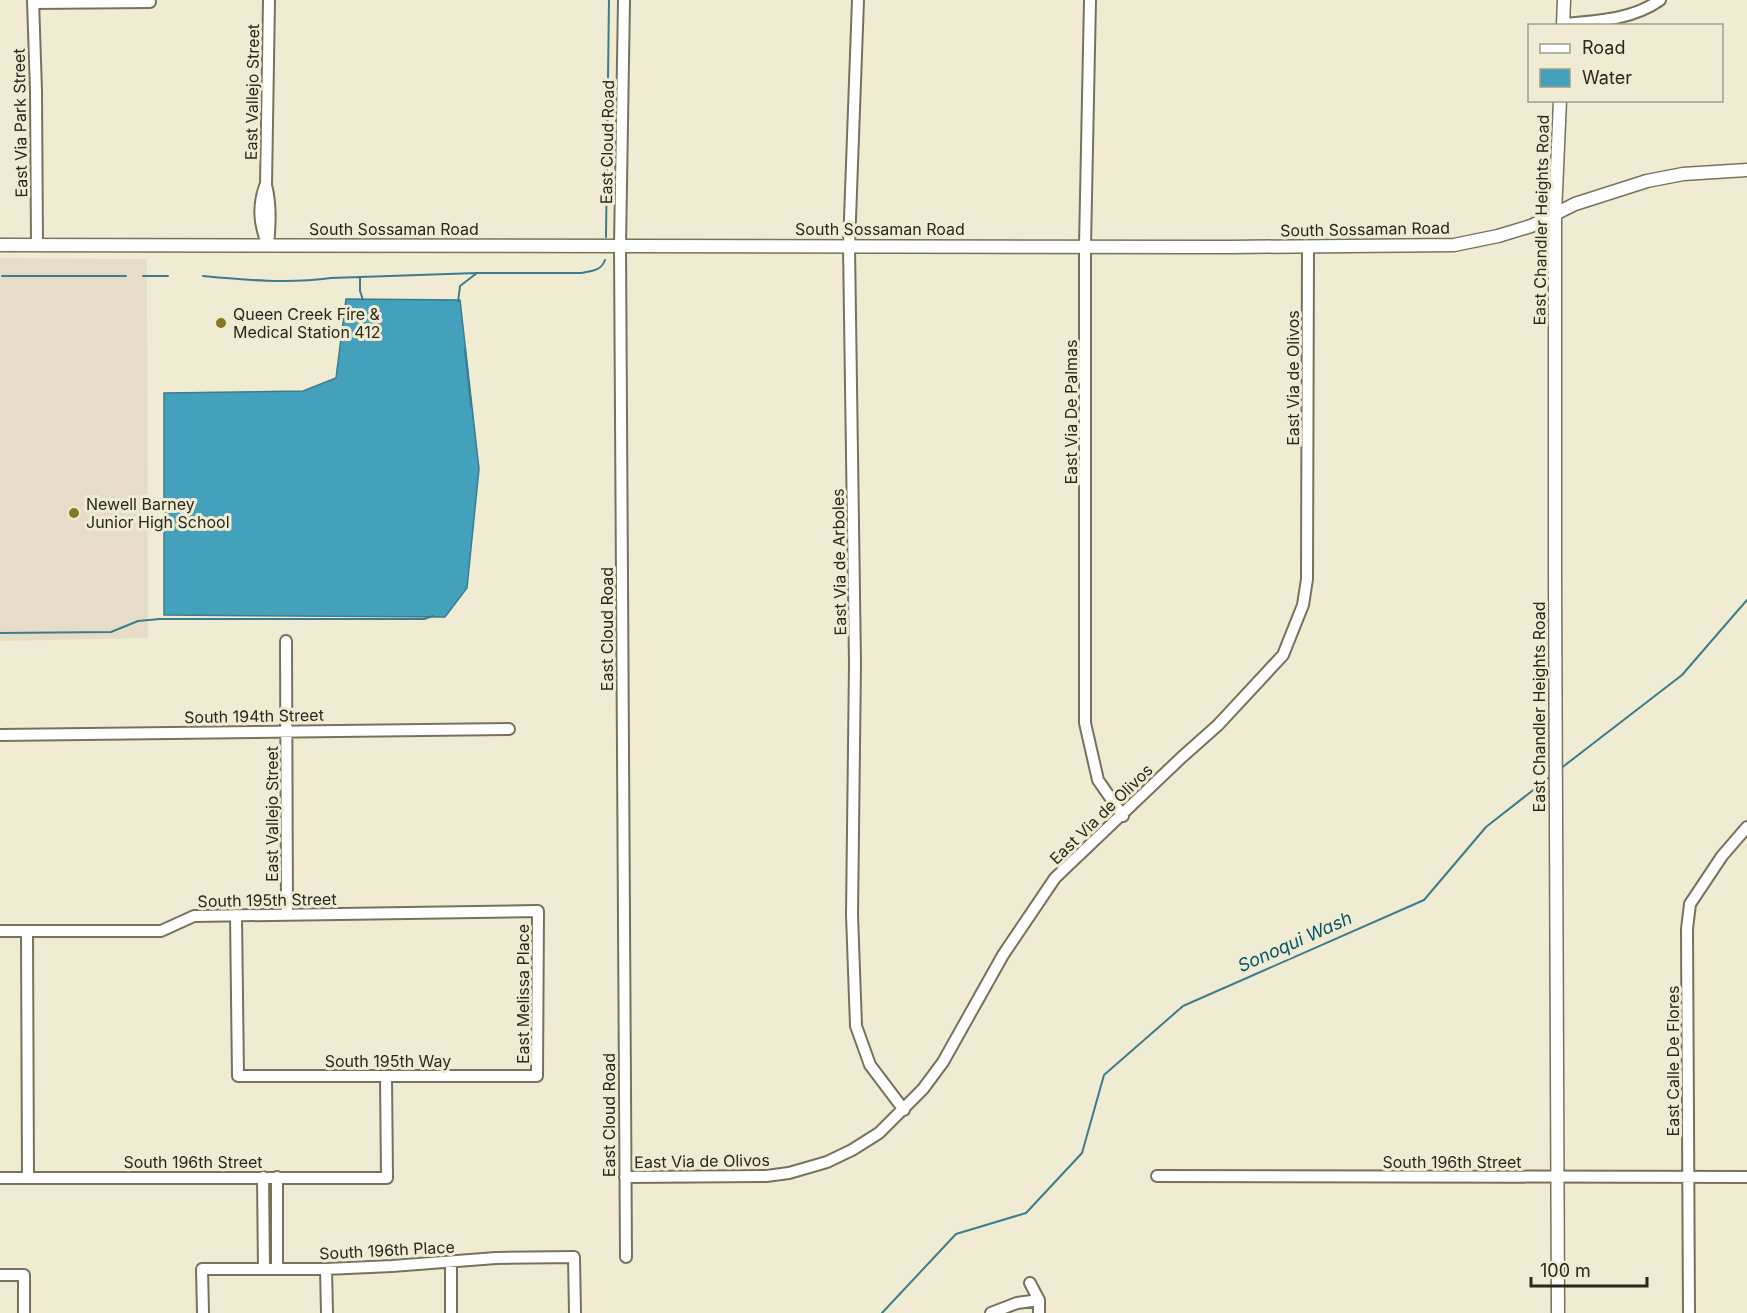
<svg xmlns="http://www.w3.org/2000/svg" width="1747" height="1313" viewBox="0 0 1747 1313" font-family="Inter,sans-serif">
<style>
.education{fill:#e7dcc8}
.water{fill:#44a1bb;stroke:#3c7c8c;stroke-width:1.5}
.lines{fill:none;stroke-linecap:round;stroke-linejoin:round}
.stream{stroke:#3c7c8c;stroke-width:2}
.minor-casing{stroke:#77725e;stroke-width:14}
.major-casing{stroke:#77725e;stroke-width:15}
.minor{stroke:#fff;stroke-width:10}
.major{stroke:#fff;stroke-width:12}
.poi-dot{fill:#857a1f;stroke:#f0ecd4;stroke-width:2}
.labels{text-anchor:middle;stroke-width:6;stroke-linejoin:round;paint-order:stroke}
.street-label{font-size:16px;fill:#29271e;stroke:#f0ecd4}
.poi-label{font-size:16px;fill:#29271e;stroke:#f0ecd4;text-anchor:start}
.water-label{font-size:18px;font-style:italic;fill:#045669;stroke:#f0ecd4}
</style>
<rect width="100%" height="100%" fill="#f0ecd4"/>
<path class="education" d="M0 258 147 259 148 638 0 641Z"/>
<path class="water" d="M346 299 460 300 479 469 467 588 445 617 164 615V393L303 391 336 378Z"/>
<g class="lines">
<path class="stream" d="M606 237 609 0
M2 276H126
M143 276H168
M203 276C245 280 289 284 331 278L477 273H581C592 271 601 271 605 260
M360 277V291L363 300
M458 302 460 286 477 273
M465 349 471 406
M0 633 111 632 138 621 160 619H424L433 616
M1560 769 1682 675 1747 600
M882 1313 956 1234 1026 1213 1082 1153 1104 1075 1183 1006 1424 900 1486 827 1551 776"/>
<g class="minor-casing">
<path id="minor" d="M33 0 36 91 37 245
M624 0 620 246 626 1257
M858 0 849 246 855 663 852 915 856 1026 870 1065 904 1110
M1090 0 1085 246V723L1098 780 1123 816
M33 3 150 2
M1563 24C1596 21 1632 20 1660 0
M265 186C258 206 259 223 267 243
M268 245C270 224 271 205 266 185L269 0
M286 641 287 915
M0 735 509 729
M0 931H161L194 916 538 911 537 1076H238L236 915
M27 931 28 1178
M1157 1176 1747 1177
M263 1177 264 1269
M277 1177V1269
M625 1177 766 1176 789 1173 827 1162 852 1150 879 1133 923 1089 943 1062 1003 955 1055 878 1182 757 1218 725 1283 655 1303 605 1307 579 1308 247
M0 1178H387L386 1076
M451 1262V1313
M326 1269 327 1313
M0 1275H24V1313
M1030 1283 1039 1300V1313
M203 1313 202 1269H326L392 1266 496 1258 574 1257 575 1313
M991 1313 1017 1303 1039 1300
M1689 1313 1687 929 1690 904 1722 856 1747 827"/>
</g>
<g class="major-casing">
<path id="major" d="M1563 26 1564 0
M0 245 1228 247 1454 245 1498 236 1531 226 1575 204 1647 181 1683 174 1747 170
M1558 1313 1555 573V214L1560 100"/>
</g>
<use href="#minor" class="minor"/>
<use href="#major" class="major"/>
</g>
<g class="poi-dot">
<circle cx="221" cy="323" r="6"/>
<circle cx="74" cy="513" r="6"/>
</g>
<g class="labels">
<g class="street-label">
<text transform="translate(252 92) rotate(-89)" y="6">East Vallejo Street</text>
<text transform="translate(20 123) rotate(-91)" y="6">East Via Park Street</text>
<text transform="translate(607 142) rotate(-89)" y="6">East Cloud Road</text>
<text transform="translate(1541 220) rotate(-89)" y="6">East Chandler Heights Road</text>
<text x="394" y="235">South Sossaman Road</text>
<text x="880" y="235">South Sossaman Road</text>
<text transform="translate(1365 229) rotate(-1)" y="6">South Sossaman Road</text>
<text transform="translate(1293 378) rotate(-90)" y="6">East Via de Olivos</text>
<text transform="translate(1071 412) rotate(-90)" y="6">East Via De Palmas</text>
<text transform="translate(839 562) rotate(-91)" y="6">East Via de Arboles</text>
<text transform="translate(607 629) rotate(-90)" y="6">East Cloud Road</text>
<text transform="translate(1539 707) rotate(-90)" y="6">East Chandler Heights Road</text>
<text transform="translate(254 716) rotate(-1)" y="6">South 194th Street</text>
<text transform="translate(272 814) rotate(-90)" y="6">East Vallejo Street</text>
<text transform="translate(1101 814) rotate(-44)" y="6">East Via de Olivos</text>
<text transform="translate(267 900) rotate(-1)" y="6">South 195th Street</text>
<text transform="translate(523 994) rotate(-90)" y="6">East Melissa Place</text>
<text x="388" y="1067">South 195th Way</text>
<text transform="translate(1673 1061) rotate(-90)" y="6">East Calle De Flores</text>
<text transform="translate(609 1115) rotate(-90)" y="6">East Cloud Road</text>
<text transform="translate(702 1161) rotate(-1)" y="6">East Via de Olivos</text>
<text x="193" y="1168">South 196th Street</text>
<text x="1452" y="1168">South 196th Street</text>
<text transform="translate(387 1250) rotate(-3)" y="6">South 196th Place</text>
</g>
<g class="poi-label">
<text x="233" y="320">Queen Creek Fire &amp;<tspan x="233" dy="18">Medical Station 412</tspan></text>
<text x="86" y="510">Newell Barney<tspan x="86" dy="18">Junior High School</tspan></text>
</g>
<g class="water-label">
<text transform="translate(1295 942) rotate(-24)" y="6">Sonoqui Wash</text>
</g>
</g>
<rect x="1528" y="24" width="195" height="78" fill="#f0ecd4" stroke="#a09d8b" stroke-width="1.5"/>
<rect x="1540" y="44" width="30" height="9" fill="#ffffff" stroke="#a09d8b" stroke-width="1.5"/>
<text x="1582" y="54" font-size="18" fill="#29271e">Road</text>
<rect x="1540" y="69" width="30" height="18" fill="#44a1bb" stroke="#a09d8b" stroke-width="1.5"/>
<text x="1582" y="84" font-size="18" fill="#29271e">Water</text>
<path d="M1531 1277v9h116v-9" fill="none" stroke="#29271e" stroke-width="3"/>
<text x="1540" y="1277" font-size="18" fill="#29271e" stroke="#f0ecd4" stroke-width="4.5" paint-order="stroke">100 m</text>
</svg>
